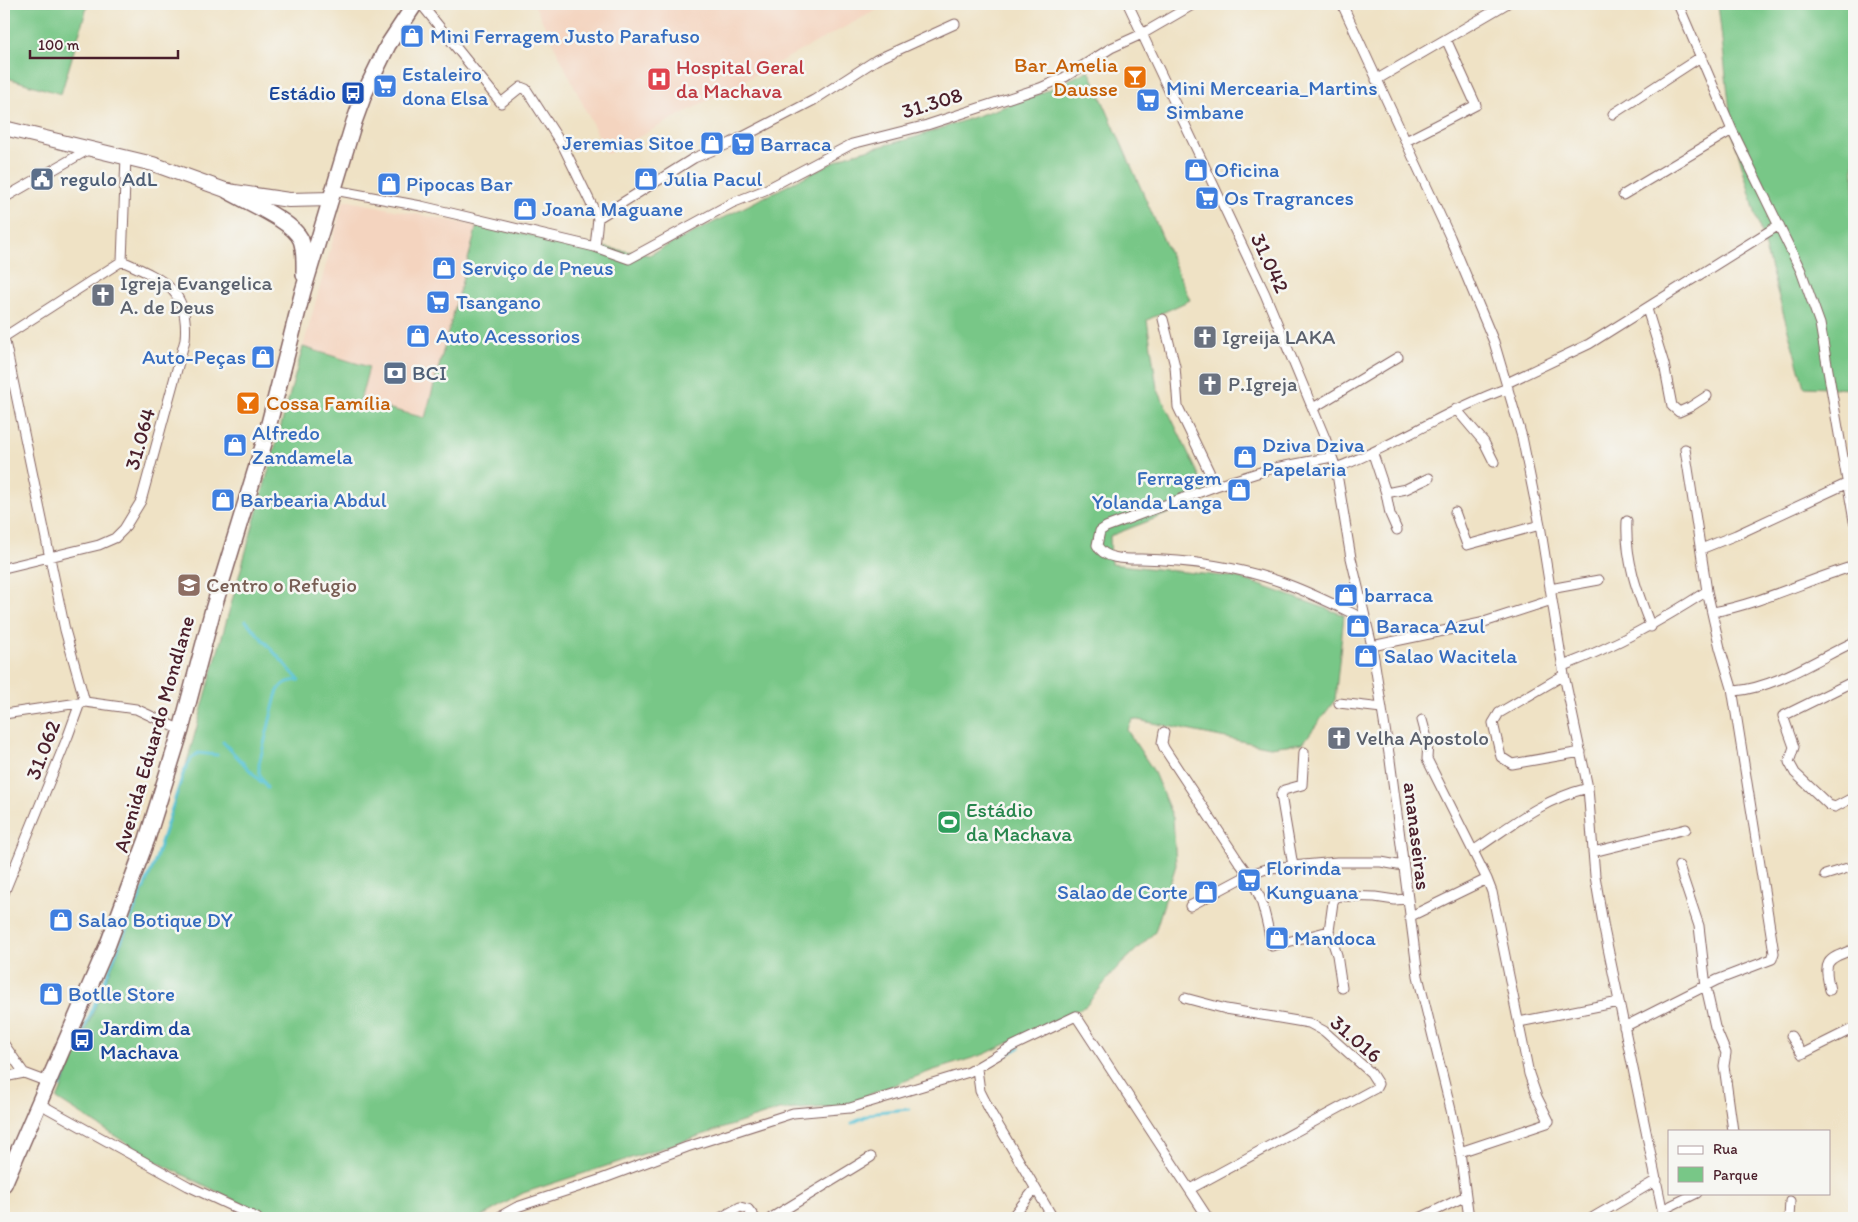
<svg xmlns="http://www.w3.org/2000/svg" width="1858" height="1222" viewBox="0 0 1858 1222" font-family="Itim,sans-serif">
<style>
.built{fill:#f4d4bf}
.green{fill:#78c787;stroke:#617359}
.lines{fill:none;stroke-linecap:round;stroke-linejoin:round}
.stream{stroke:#5bc5d7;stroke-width:3}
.street-casing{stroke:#846361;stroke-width:11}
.secondary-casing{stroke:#846361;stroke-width:16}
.primary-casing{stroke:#846361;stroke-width:18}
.street{stroke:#fff;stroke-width:9}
.secondary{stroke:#fff;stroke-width:14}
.primary{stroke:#fff;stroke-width:15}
.labels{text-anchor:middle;stroke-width:5;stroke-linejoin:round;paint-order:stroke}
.shop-label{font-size:21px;fill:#366cbe;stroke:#f6f6f2;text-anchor:start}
.food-label{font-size:21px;fill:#c56008;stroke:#f6f6f2;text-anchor:end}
.health-label{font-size:21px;fill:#be3a42;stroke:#f6f6f2;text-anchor:start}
.transit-label{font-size:21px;fill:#164399;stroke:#f6f6f2;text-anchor:end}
.street-label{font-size:21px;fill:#4a1f2b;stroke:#f6f6f2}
.service-label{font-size:21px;fill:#4e5e75;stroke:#f6f6f2;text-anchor:start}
.worship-label{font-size:21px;fill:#5b616d;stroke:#f6f6f2;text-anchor:start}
.education-label{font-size:21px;fill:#785e54;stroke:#f6f6f2;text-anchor:start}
.leisure-label{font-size:21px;fill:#27864d;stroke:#f6f6f2;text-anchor:start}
</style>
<rect width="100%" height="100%" fill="#f6f6f2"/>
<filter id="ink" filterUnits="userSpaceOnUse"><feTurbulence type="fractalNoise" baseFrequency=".02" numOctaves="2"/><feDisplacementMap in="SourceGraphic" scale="10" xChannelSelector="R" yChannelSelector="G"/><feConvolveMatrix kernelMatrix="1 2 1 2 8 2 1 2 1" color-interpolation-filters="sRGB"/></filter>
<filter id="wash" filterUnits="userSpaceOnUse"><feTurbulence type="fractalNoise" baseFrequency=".0096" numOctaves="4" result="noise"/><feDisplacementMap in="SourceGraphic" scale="20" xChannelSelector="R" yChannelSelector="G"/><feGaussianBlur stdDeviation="1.12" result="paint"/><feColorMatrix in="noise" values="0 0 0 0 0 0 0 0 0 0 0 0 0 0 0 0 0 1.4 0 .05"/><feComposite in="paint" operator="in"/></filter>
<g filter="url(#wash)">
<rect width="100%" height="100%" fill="#efe2c5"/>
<path class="built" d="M534 4H888L607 154Z
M344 200 477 226 425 418 359 401 369 367 303 347Z"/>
<path class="green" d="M4 4H88L61 94 4 77Z
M1718 4H1854V389L1804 387 1732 130Z
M1089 70 1190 300 1147 320 1157 388 1206 490 1208 498 1110 536 1111 564 1240 578 1344 615 1335 700 1303 743 1270 747 1133 719 1127 730 1153 770 1173 818 1176 865 1155 932 1114 971 1086 1006 985 1054 931 1071 860 1098 849 1106 779 1110 523 1193 479 1218H271L153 1160 57 1099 154 866 180 787 303 347 369 367 360 401 425 418 477 226 649 255 848 155 916 137 1035 96Z"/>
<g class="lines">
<path class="stream" d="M246 621 299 680
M223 742 261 782
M267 788 259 773V764L276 696C280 684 286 681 299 680
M1002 1057 1019 1048
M60 1086 154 864 184 771 191 759 198 753 217 755
M852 1123 876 1112 909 1109"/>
</g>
</g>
<g filter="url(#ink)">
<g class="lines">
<g class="street-casing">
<path id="street" d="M421 4 501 103 521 87 526 89 564 148 598 218 595 247
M1128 4 1265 294 1325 438 1336 468 1351 558 1372 646 1390 760 1418 976 1451 1110 1460 1152 1469 1218
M1342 4 1450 237 1494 342 1522 437 1540 525 1564 675 1588 788 1595 876 1604 929 1664 1218
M1678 4 1732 130 1801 271 1820 324 1854 521
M1376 80 1506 4
M1613 114 1702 56
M1406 141 1476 105 1446 39
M334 190 421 206 595 247 629 259 732 203 765 190 852 144 927 125 1040 88 1065 77 1111 48 1142 34 1194 4
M1623 195 1732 130
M4 198 91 148
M598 218 694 158 731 143 814 100 876 60 955 24
M122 261 126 156
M1647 309 1664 364 1672 406 1679 412 1690 407 1707 396
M1163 319 1175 366 1178 407 1216 486
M4 337 65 630 85 702
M4 337 122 261
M1507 383 1589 344 1779 225
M1313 408 1398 357
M1456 409 1484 442 1494 462
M1685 449 1707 591 1720 648 1732 688 1735 691C1777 687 1817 659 1854 642
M1373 454 1386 493 1406 489 1429 478
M1332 457 1270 469 1216 486 1106 527 1100 531 1097 545C1104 560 1127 559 1141 559 1189 560 1235 566 1281 582 1310 592 1337 606 1364 619
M1336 468C1395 446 1448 409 1508 388
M1386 493 1390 514 1397 530
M1455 512 1467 545 1540 525
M1627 521C1625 559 1637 592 1651 627
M1701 549 1736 535 1848 483
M4 568 99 545 115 538 124 529 141 501 185 340C190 289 162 279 122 261
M1550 589 1599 580
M1713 612C1762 603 1807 580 1854 566
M1372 646 1481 623 1552 600
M1563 666C1617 645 1659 622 1707 591
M1564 675 1499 713 1493 723 1501 757 1512 764 1581 752
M1854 681 1783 716 1794 747 1789 762 1795 773 1829 805 1835 807 1854 797
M1339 703 1382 708
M4 714 85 702 136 709 181 730
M1422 720 1428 742 1427 759 1473 851
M1164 732 1162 743 1164 748 1239 862C1263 892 1264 911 1272 946L1329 931 1333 902 1335 898 1340 896 1375 897 1395 900 1407 899
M1593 852 1686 829
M1293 866 1281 795 1284 790 1302 785 1304 752
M1679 866 1699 926 1706 987 1715 1027 1726 1053 1724 1066 1733 1131
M1825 875 1854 866
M4 893 68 736 80 703
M1190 906 1250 874 1270 868 1337 862H1381L1403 866
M1409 917 1487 879 1473 851C1512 825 1541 800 1588 788
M1329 931 1337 955 1342 988
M1830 990C1823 960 1826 960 1854 949
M1185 998 1226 1009 1309 1023 1324 1031 1371 1073 1378 1084 1376 1088 1190 1189
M1519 1022 1619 1002
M1624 1027 1717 980 1772 959 1774 953 1732 688
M1791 1036 1802 1054 1854 1028
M4 1044 24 1073 48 1082
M977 1069 980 1091 991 1113 1053 1218
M4 1077 24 1073
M40 1104 188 1186 257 1218
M1460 1152 1547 1123 1549 1121 1537 1097 1529 1074 1492 892 1487 879
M1662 1210 1697 1193
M497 1218 517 1207 599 1180 687 1147 793 1113 850 1108 969 1072 1013 1046 1076 1016 1208 1218
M720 1218 740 1207 748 1209 755 1218
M771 1218 871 1157
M1011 1218 1035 1189
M1420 1218 1466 1196
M1592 1218 1657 1180
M1789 1218 1790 1201"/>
</g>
<g class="secondary-casing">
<path id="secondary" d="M4 128 153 164 228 191 289 200 331 199"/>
</g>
<g class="primary-casing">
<path id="primary" d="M228 191C247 202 293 221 301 240 305 251 304 264 304 275
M4 1184 108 944 147 839 181 730 212 613 264 443 303 291 354 122 365 92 388 45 415 4"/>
</g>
<use href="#street" class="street"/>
<use href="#secondary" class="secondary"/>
<use href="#primary" class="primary"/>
</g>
</g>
<defs>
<g id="shop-square" transform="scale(1.25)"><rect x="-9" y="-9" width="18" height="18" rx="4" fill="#3f7fe0" stroke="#f6f6f2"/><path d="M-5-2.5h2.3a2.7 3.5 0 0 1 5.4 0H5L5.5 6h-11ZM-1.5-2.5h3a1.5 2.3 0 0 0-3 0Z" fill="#fff"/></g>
<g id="bar-square" transform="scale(1.25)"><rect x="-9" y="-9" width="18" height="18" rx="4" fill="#e8710a" stroke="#f6f6f2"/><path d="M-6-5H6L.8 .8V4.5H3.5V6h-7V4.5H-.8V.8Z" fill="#fff"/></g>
<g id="hospital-square" transform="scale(1.25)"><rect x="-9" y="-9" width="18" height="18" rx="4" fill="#e0444e" stroke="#f6f6f2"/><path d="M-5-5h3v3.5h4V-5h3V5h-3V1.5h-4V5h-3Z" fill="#fff"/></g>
<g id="supermarket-square" transform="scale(1.25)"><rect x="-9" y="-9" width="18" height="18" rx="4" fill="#3f7fe0" stroke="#f6f6f2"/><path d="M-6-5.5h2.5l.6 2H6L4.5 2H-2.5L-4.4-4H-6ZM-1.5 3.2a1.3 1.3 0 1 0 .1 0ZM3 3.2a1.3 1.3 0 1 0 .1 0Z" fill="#fff"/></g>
<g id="bus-square" transform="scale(1.25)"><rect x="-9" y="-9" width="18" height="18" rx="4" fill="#1a4fb4" stroke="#f6f6f2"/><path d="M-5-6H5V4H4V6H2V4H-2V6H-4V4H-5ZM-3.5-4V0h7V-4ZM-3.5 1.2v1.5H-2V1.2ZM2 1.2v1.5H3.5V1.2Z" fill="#fff"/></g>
<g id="civic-square" transform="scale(1.25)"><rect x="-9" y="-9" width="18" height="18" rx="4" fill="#5c6f8a" stroke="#f6f6f2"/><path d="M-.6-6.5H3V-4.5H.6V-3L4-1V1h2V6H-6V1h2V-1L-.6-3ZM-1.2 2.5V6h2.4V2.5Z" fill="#fff"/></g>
<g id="church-square" transform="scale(1.25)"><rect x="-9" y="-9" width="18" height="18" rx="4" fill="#6b7280" stroke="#f6f6f2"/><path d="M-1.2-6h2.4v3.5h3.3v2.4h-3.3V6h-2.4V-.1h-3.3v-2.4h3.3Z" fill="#fff"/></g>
<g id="bank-square" transform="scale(1.25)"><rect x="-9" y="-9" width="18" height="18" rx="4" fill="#5c6f8a" stroke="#f6f6f2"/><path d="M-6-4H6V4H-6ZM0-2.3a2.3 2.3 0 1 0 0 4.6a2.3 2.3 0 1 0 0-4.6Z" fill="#fff"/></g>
<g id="school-square" transform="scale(1.25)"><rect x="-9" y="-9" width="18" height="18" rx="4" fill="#8d6e63" stroke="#f6f6f2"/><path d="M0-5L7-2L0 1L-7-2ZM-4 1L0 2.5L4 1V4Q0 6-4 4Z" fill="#fff"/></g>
<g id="stadium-square" transform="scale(1.25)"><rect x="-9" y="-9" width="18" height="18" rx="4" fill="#2e9e5b" stroke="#f6f6f2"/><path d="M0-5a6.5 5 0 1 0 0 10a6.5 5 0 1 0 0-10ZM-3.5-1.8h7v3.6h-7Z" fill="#fff"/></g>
</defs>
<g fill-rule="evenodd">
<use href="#shop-square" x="412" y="36"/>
<use href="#bar-square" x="1135" y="77"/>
<use href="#hospital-square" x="659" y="79"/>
<use href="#supermarket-square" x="385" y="86"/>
<use href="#bus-square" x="353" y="93"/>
<use href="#supermarket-square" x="1148" y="100"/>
<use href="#shop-square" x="712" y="143"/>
<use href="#supermarket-square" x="743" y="144"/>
<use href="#shop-square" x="1196" y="170"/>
<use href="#civic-square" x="42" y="179"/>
<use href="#shop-square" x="646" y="179"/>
<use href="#shop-square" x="389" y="184"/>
<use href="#supermarket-square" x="1207" y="198"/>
<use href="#shop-square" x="525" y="209"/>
<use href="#shop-square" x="444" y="268"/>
<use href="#church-square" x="103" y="295"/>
<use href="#supermarket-square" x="438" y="302"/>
<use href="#shop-square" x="418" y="336"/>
<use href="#church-square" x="1205" y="337"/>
<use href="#shop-square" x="263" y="357"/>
<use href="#bank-square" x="395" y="373"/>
<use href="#church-square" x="1210" y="384"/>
<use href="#bar-square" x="248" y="403"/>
<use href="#shop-square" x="235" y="445"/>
<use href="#shop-square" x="1245" y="457"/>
<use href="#shop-square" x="1239" y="490"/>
<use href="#shop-square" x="223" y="500"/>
<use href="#school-square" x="189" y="585"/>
<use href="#shop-square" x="1346" y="595"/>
<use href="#shop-square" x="1358" y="626"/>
<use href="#shop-square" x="1366" y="656"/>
<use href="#church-square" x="1339" y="738"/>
<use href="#stadium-square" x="949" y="822"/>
<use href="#supermarket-square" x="1249" y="880"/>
<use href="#shop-square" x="1206" y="892"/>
<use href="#shop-square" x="61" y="920"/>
<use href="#shop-square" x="1277" y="938"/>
<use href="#shop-square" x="51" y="994"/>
<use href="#bus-square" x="82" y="1040"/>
</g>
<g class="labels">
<g class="shop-label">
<text x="430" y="43">Mini Ferragem Justo Parafuso</text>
<text x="402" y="81">Estaleiro<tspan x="402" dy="24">dona Elsa</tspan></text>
<text x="1166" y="95">Mini Mercearia_Martins<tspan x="1166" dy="24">Simbane</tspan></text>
<text x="694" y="150" text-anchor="end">Jeremias Sitoe</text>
<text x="760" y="151">Barraca</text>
<text x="1214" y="177">Oficina</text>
<text x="664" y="186">Julia Pacul</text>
<text x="406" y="191">Pipocas Bar</text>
<text x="1224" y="205">Os Tragrances</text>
<text x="542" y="216">Joana Maguane</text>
<text x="462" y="275">Serviço de Pneus</text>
<text x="456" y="309">Tsangano</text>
<text x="436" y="343">Auto Acessorios</text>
<text x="246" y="364" text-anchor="end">Auto-Peças</text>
<text x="252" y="440">Alfredo<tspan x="252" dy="24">Zandamela</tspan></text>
<text x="1262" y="452">Dziva Dziva<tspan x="1262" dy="24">Papelaria</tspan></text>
<text x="1222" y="485" text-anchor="end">Ferragem<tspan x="1222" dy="24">Yolanda Langa</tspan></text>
<text x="240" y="507">Barbearia Abdul</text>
<text x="1364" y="602">barraca</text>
<text x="1376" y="633">Baraca Azul</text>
<text x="1384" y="663">Salao Wacitela</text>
<text x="1266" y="875">Florinda<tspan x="1266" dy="24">Kunguana</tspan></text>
<text x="1188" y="899" text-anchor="end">Salao de Corte</text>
<text x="78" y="927">Salao Botique DY</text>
<text x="1294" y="945">Mandoca</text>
<text x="68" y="1001">Botlle Store</text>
</g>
<g class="food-label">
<text x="1118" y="72">Bar_Amelia<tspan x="1118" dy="24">Dausse</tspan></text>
<text x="266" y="410" text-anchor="start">Cossa Família</text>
</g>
<g class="health-label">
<text x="676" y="74">Hospital Geral<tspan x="676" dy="24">da Machava</tspan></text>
</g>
<g class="transit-label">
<text x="336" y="100">Estádio</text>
<text x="100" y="1035" text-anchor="start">Jardim da<tspan x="100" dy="24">Machava</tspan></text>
</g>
<g class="street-label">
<text transform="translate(932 103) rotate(-17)" y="7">31.308</text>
<text transform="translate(1270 263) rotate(65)" y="7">31.042</text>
<text transform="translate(140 439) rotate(-74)" y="7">31.064</text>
<text transform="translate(154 734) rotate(-74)" y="7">Avenida Eduardo Mondlane</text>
<text transform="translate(43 750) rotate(-69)" y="7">31.062</text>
<text transform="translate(1417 836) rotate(83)" y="7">ananaseiras</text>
<text transform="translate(1356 1039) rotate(41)" y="7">31.016</text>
</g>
<g class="service-label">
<text x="60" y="186">regulo AdL</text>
<text x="412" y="380">BCI</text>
</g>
<g class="worship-label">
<text x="120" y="290">Igreja Evangelica<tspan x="120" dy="24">A. de Deus</tspan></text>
<text x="1222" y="344">Igreija LAKA</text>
<text x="1228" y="391">P.Igreja</text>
<text x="1356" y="745">Velha Apostolo</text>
</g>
<g class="education-label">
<text x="206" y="592">Centro o Refugio</text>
</g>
<g class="leisure-label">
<text x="966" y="817">Estádio<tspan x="966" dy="24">da Machava</tspan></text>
</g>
</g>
<rect width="1858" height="1222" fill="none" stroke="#f6f6f2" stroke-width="20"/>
<rect x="1668" y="1130" width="162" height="65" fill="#f6f6f2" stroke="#b1a0a2"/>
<rect x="1678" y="1146" width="25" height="8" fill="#ffffff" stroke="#b1a0a2"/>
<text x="1713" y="1154" font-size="15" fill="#4a1f2b">Rua</text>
<rect x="1678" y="1167" width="25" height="15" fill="#78c787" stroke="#b1a0a2"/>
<text x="1713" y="1180" font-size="15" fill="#4a1f2b">Parque</text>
<path d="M30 50v8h148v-8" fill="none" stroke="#4a1f2b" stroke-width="2.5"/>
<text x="38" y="50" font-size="15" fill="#4a1f2b" stroke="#f6f6f2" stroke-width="4" paint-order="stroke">100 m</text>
</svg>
